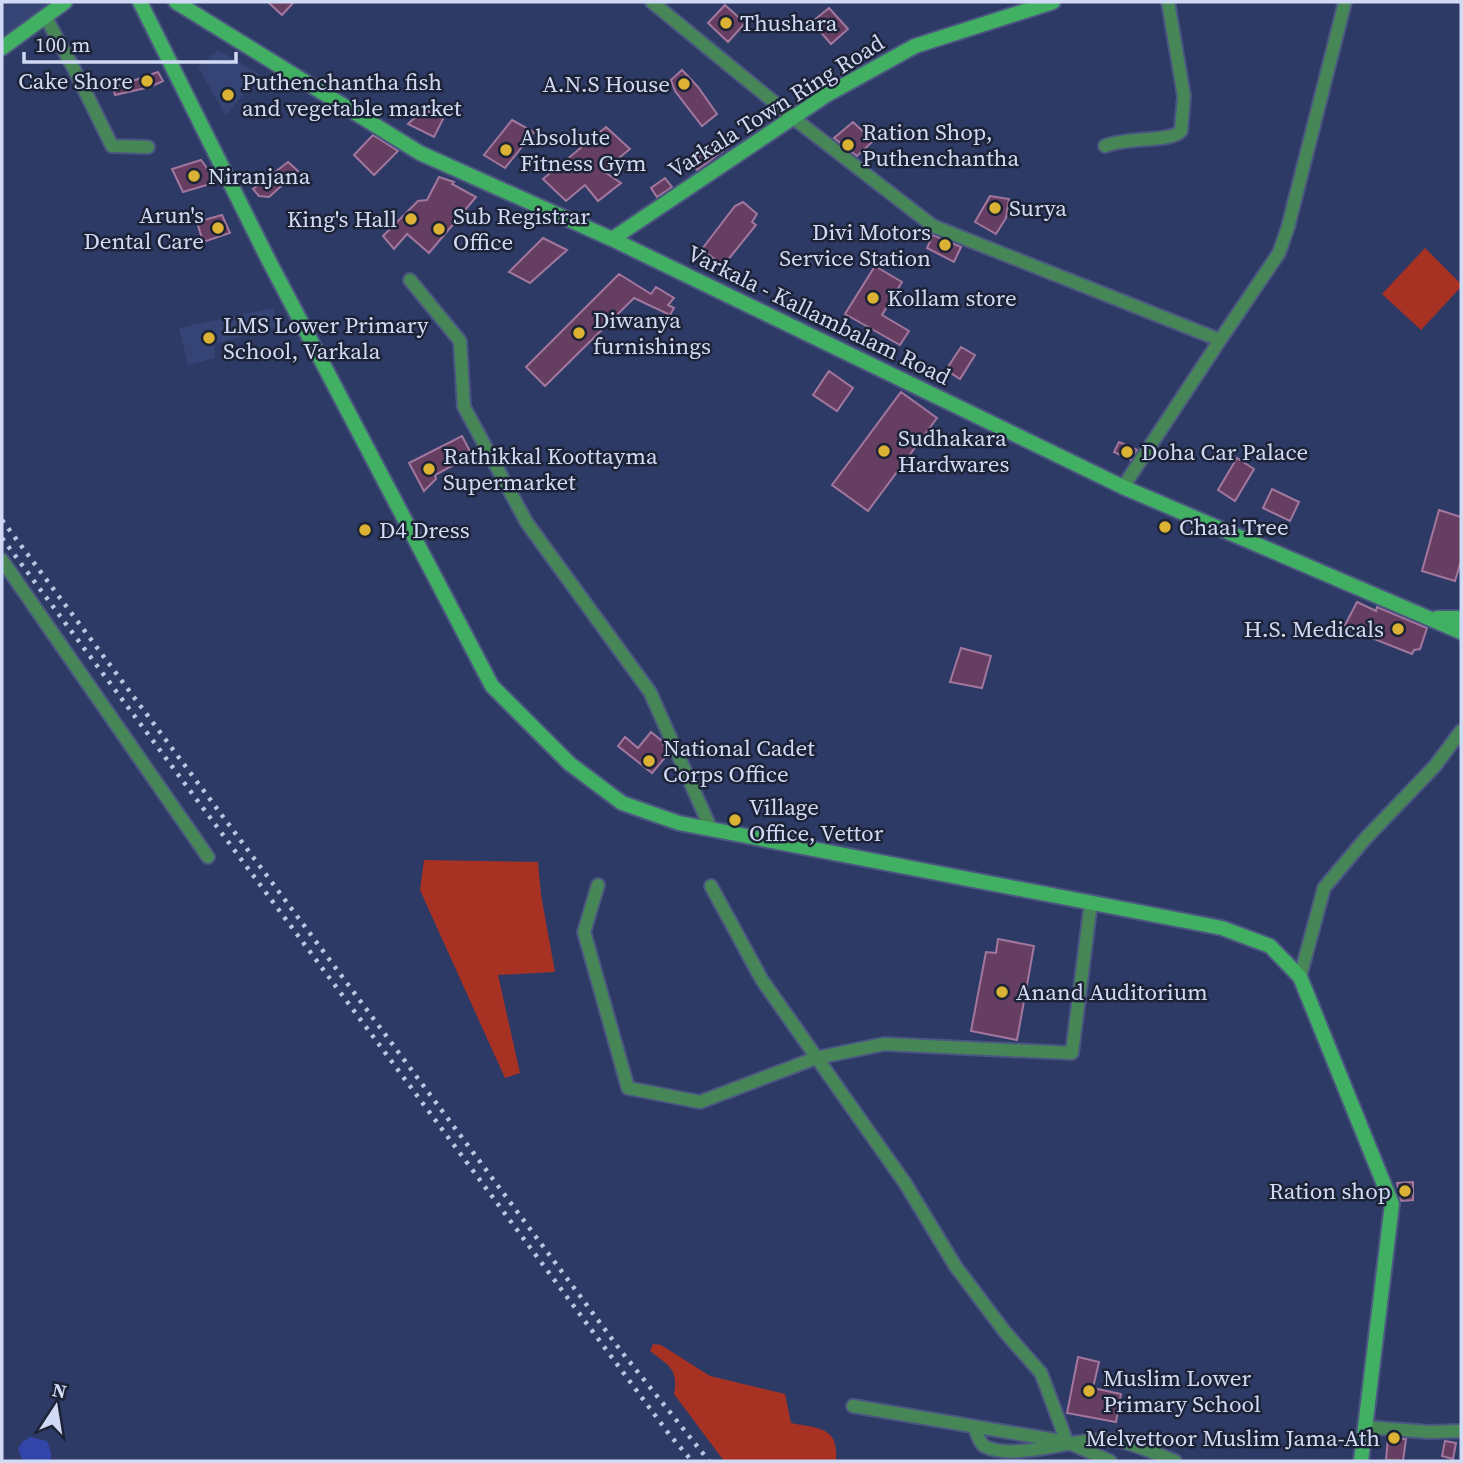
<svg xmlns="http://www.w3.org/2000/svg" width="1463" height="1463" viewBox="0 0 1463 1463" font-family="'Source Serif 4',serif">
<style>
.built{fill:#354375}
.green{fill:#a73224}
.water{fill:#3245a9}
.building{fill:#663e62;stroke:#a2779e;stroke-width:2}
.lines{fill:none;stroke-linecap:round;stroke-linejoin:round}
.street-casing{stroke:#4b5780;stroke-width:16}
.secondary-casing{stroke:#4b5780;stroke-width:18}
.street{stroke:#478757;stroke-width:12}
.secondary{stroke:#42b063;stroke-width:14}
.rail{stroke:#bcc5e2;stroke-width:4.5;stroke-dasharray:3.5 7;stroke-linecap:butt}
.poi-dot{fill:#dbb233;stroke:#1d2337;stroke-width:2.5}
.labels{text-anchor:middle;stroke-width:5;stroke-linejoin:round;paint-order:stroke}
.poi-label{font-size:23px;fill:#d1daf5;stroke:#1d2337;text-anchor:start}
.street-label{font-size:23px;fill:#d1daf5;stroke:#1d2337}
</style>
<rect width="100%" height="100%" fill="#2e3a66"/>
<path class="built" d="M2 2H53L2 38Z
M218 50 259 74 226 116 198 67Z
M273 308 280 326 214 344 215 358 188 365 179 328Z"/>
<path class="green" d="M1425 248 1461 284V287L1421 330 1382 294Z
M424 860 538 862 541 895 555 972 498 975 520 1073 505 1078 420 890Z
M653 1344 661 1345 710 1376 785 1394 791 1423C819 1429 839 1426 836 1461H724L674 1394C679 1369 668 1365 650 1351Z"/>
<path class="water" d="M30 1437 47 1441 51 1453V1461H23L18 1449 22 1442Z"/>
<path class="building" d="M268 2H294L282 15Z
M725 5 745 23 728 42 708 23Z
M829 8 848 29 831 44 812 22Z
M682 70 698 87 717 114 702 126 675 91 671 80Z
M158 72 163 81 150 87 115 95 113 88Z
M424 109 443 119 434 137 408 124Z
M512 120 534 132 505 168 484 155Z
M853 122 873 141 857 156 834 138Z
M606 127 630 149 603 171 621 183 598 201 585 185 566 201 543 179Z
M373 135 398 151 374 175 354 155Z
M720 139 727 148 697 170 691 163Z
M201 160 217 182 183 192 172 169Z
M288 162 298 171 269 197 259 196 253 189Z
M439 177 454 182 452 184 476 197 429 253 407 234 394 249 383 236 418 201 427 200Z
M665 178 672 187 657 197 651 188Z
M990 196 1009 199 1006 218 996 234 975 222Z
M743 202 757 214 752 222 756 225 723 266 702 249 735 206Z
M222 215 230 233 203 242 197 222Z
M933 235 961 247 954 262 927 248Z
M543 238 567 250 530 283 509 272Z
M875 266 902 282 882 315 909 331 900 345 845 314Z
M619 274 651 294 656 287 674 298 668 305 674 308 670 315 634 298 545 386 526 367Z
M961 347 975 355 960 379 946 370Z
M829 371 853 388 837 411 813 395Z
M901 392 937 418 868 511 832 485Z
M462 436 472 455 435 475 436 479 424 491 409 463Z
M1119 442 1137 450 1131 460 1114 452Z
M1237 458 1254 469 1235 501 1218 490Z
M1272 489 1299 502 1290 521 1263 508Z
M1439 510 1461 517V561L1455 581 1422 571Z
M1357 602 1376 611 1377 607 1427 628 1420 649 1414 650 1412 654 1344 627Z
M961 648 991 656 982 688 950 682Z
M651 732 662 741 668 754 652 773 618 746 625 737 638 748Z
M998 939 1034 946 1017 1040 971 1031 986 952 996 953Z
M1413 1182V1200L1401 1201 1397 1183Z
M1078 1357 1099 1362 1093 1388 1121 1394 1116 1422 1067 1413Z
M1388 1438 1406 1439 1403 1461 1386 1460Z
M1445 1441 1456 1443 1453 1459 1442 1456Z"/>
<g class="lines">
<g class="street-casing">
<path id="street" d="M652 2 792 117 933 226 1220 340 1123 487
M46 18 74 69 112 146 148 147
M1105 146C1125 137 1172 142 1181 131L1184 96 1168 2
M410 280 460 341 464 407 527 523 650 692 711 829
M1220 340 1279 253 1288 227 1345 2
M2 560 208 857
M598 885 584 932 628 1088 700 1102 816 1058 884 1044 1072 1053 1091 902
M711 886 762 980 905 1183 956 1267 1005 1332 1041 1373 1067 1442
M1300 977 1324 888 1365 839 1435 766 1461 731
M853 1406 1067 1442 1110 1461
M974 1427C977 1433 979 1442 984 1446 1017 1463 1079 1434 1118 1441 1136 1444 1157 1454 1175 1461
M1366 1427 1429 1432 1461 1431"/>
</g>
<g class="secondary-casing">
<path id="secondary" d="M140 2 268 259 492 686 570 764 622 803 679 823 1222 928 1270 946 1300 977 1392 1204 1361 1461
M176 2 420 153 612 239 1123 487 1461 632
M2 48 65 2
M612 239 828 94 915 46 1053 2
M1437 618H1461"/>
</g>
<use href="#street" class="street"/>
<use href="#secondary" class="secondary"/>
<path class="rail" d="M2 520 621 1351 709 1461
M2 538 669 1434 692 1461"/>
</g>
<g class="poi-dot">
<circle cx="726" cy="23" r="7"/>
<circle cx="147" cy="81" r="7"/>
<circle cx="684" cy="84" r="7"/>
<circle cx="228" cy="95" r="7"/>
<circle cx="848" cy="145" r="7"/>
<circle cx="506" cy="150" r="7"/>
<circle cx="194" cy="176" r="7"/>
<circle cx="995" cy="208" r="7"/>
<circle cx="411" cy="219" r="7"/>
<circle cx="218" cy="228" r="7"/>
<circle cx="439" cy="229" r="7"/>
<circle cx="945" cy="245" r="7"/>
<circle cx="873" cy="298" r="7"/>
<circle cx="579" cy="333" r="7"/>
<circle cx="209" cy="338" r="7"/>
<circle cx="884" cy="451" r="7"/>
<circle cx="1127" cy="452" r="7"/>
<circle cx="429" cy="469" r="7"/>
<circle cx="1165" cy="527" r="7"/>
<circle cx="365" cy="530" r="7"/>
<circle cx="1398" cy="629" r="7"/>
<circle cx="649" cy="761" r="7"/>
<circle cx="735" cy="820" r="7"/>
<circle cx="1002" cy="992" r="7"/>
<circle cx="1405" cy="1191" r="7"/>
<circle cx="1089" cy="1391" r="7"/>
<circle cx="1394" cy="1438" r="7"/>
</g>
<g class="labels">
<g class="poi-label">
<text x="740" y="31">Thushara</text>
<text x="133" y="89" text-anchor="end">Cake Shore</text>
<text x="242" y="90">Puthenchantha fish<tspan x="242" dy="26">and vegetable market</tspan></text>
<text x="670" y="92" text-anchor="end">A.N.S House</text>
<text x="862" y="140">Ration Shop,<tspan x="862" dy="26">Puthenchantha</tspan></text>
<text x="520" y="145">Absolute<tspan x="520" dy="26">Fitness Gym</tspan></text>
<text x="208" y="184">Niranjana</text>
<text x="1009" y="216">Surya</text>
<text x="204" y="223" text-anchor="end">Arun's<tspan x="204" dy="26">Dental Care</tspan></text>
<text x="453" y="224">Sub Registrar<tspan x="453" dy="26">Office</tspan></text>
<text x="397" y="227" text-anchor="end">King's Hall</text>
<text x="931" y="240" text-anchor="end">Divi Motors<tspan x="931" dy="26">Service Station</tspan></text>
<text x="887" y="306">Kollam store</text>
<text x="593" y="328">Diwanya<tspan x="593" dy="26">furnishings</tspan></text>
<text x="223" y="333">LMS Lower Primary<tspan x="223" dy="26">School, Varkala</tspan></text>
<text x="898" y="446">Sudhakara<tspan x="898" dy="26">Hardwares</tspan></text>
<text x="1141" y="460">Doha Car Palace</text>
<text x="443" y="464">Rathikkal Koottayma<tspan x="443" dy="26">Supermarket</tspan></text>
<text x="1179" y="535">Chaai Tree</text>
<text x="379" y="538">D4 Dress</text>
<text x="1384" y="637" text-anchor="end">H.S. Medicals</text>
<text x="663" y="756">National Cadet<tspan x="663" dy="26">Corps Office</tspan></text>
<text x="749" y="815">Village<tspan x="749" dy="26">Office, Vettor</tspan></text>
<text x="1016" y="1000">Anand Auditorium</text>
<text x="1391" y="1199" text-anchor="end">Ration shop</text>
<text x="1103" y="1386">Muslim Lower<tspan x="1103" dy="26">Primary School</tspan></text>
<text x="1380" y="1446" text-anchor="end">Melvettoor Muslim Jama-Ath</text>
</g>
<g class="street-label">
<text transform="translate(776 106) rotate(-32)" y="8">Varkala Town Ring Road</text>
<text transform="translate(819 315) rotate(26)" y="8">Varkala - Kallambalam Road</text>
</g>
</g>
<rect width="1463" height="1463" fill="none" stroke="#d1daf5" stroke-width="7"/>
<g transform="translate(56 1407) rotate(12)" stroke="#1d2337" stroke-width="5" paint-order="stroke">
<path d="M0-5L12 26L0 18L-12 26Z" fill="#d1daf5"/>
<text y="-10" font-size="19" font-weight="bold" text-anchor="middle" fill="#d1daf5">N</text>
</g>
<path d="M24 52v10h212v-10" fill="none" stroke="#d1daf5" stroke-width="3.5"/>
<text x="35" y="52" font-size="21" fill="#d1daf5" stroke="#1d2337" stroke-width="5" paint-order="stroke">100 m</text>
</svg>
